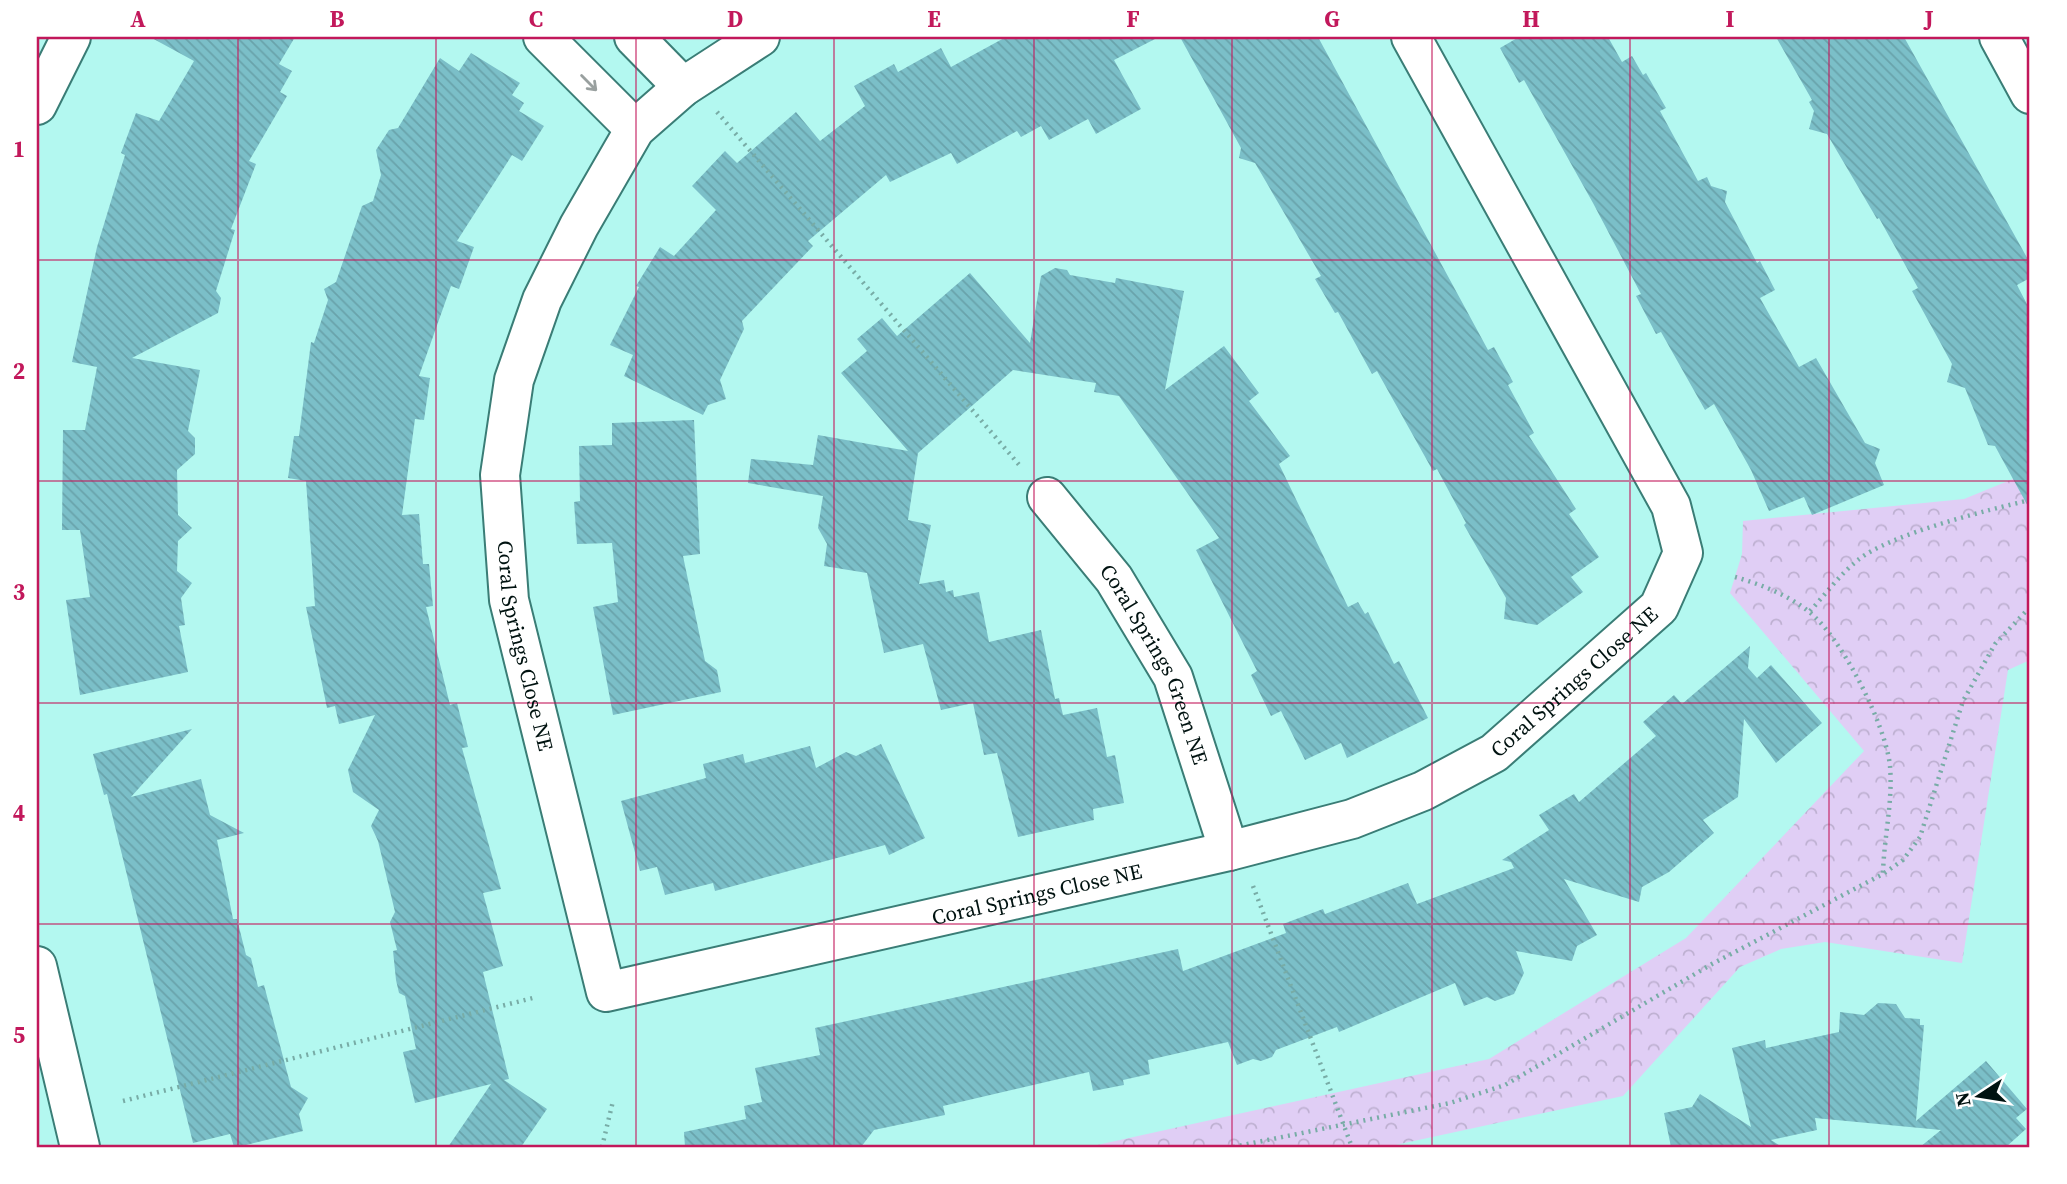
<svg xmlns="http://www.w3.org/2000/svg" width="2067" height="1184" viewBox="0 0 2067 1184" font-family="'Source Serif 4',serif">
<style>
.park{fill:url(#park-crowns)}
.building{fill:url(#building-back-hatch)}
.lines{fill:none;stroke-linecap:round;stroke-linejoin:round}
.minor-casing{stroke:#3a7d76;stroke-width:42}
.tertiary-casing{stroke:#3a7d76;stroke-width:42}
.path{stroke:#78aca6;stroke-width:4.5;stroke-dasharray:2 5;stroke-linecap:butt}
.minor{stroke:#fff;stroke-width:38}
.tertiary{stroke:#fff;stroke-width:38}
.oneway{stroke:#99a09f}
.grid{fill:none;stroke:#c2185b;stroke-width:2;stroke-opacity:0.55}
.labels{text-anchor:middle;stroke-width:5;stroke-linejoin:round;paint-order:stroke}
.street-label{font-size:21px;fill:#001210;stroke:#fff}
.neatline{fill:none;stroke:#c2185b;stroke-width:2.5}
.grid-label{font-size:23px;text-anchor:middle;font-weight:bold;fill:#c2185b}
</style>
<defs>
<pattern id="park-crowns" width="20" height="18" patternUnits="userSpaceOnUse" patternTransform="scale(1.75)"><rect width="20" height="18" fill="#e0cef5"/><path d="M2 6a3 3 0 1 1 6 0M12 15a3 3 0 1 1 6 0" fill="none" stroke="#beb0d1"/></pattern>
<pattern id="building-back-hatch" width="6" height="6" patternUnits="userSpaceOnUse" patternTransform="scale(1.75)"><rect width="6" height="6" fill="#7bbfc8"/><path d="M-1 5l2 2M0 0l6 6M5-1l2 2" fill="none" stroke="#69a3ab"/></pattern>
</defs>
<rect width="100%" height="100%" fill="#b3f8f0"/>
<path class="park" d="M2030 472V660L2008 670 1962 963 1825 942 1781 949 1740 967 1623 1096 1386 1147H1088L1489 1059 1686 938 1864 751 1730 593 1742 554 1743 521 1964 499Z"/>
<path class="building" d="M150 37H295L279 64 292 71 280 92 287 96 249 161 256 164 231 229 235 230 216 291 221 298 218 313 132 358 200 370 188 431 195 438V454L177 470 178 515 192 528 178 541 177 571 192 583 181 598 185 625 179 626 188 672 80 695 66 600 90 597 80 530H62L63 430H85L97 367 72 362 97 247 125 155 121 153 136 113 159 121 194 61Z
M1006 37H1159L1114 60 1141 109 1096 134 1088 119 1049 140 1041 126 1021 137 1017 131 957 164 951 153 890 182 886 175 808 241 813 246 742 321 744 329 720 380 726 399 708 405 703 415 624 376 633 355 610 345 639 287 636 286 660 247 674 256 716 210 692 186 725 151 737 163 796 112 820 141 865 106 854 86 894 64 898 72 941 48 951 67Z
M1180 37H1318L1488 350 1494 347 1513 382 1508 385 1534 433 1529 436 1576 509 1569 514 1599 557 1571 577 1583 592 1537 625 1504 619 1506 598 1464 525 1466 523 1437 469 1433 471 1377 371 1372 374 1338 312 1335 313 1315 279 1321 276 1255 163 1239 158 1241 148Z
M1519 37H1608L1622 62 1632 56 1643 75 1646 73 1666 108 1660 111 1698 181 1707 177 1711 186 1727 191 1725 202 1757 263 1760 261 1775 290 1760 298 1799 367 1816 358 1865 443 1880 449 1875 463 1884 485 1812 515 1804 497 1769 511 1751 470 1714 404 1705 410 1661 332 1656 334 1636 296 1641 294 1593 203 1524 80 1519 83 1500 48Z
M1776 37H1904L2030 263V278L2017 285 2030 310V510L1995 446 1988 445 1965 388 1947 382 1952 364 1912 291 1918 288 1879 218 1877 219 1827 134 1809 129 1814 111 1809 102 1812 100Z
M471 53 520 83 512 95 524 103 519 111 544 126 522 161 512 155 457 241 474 247 459 289 451 286 419 376 430 378 424 420 415 419 402 515 419 514 423 564H429L433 606 426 607 450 705 457 703 468 747 462 748 501 889 483 893 503 966 483 972 509 1079 504 1080 547 1109 521 1147H448L491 1084 415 1103 403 1052 416 1049 405 996 399 993 396 980 393 951 397 950 390 922 395 912 378 841 371 826 379 810 353 792 348 770 375 715 339 724 335 706 327 708 306 607 315 606 306 481 288 478 294 436H299L311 342 314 343 328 300 324 289 336 282 362 206 373 201 381 175 376 150 389 130 398 128 440 58 459 71Z
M1055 268 1067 270 1070 275 1115 283 1116 278 1184 291 1165 390 1224 346 1259 393 1249 401 1290 456 1279 464 1348 607 1358 602 1365 614 1368 612 1394 664 1399 661 1428 718 1347 758 1341 743 1305 760 1281 711 1271 716 1251 675 1257 671 1196 550 1219 538 1119 396 1094 392 1096 383 1013 370 918 453 908 520 931 525 919 584 944 580 946 592 953 590 954 597 979 592 989 642 1041 630 1055 699 1059 698 1063 715 1097 708 1107 757 1115 755 1124 803 1093 809 1094 820 1018 837 997 753 984 755 973 703 941 710 923 644 884 653 867 573 824 566 827 544 818 528 823 496 748 483 751 459 813 465 818 435 908 451 841 373 867 351 857 339 882 318 897 336 970 273 1030 343 1041 276Z
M694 420 700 554 683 556 705 661 717 670 721 692 613 715 593 607 618 602 612 543 577 544 574 502 580 501 579 446 612 445V423Z
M1750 646 1748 668 1757 678 1771 665 1822 723 1776 763 1744 719 1738 797 1703 820 1714 833 1669 872 1642 887 1639 902 1564 879 1597 935 1577 946 1572 961 1516 951 1524 973 1514 994 1495 1001 1487 997 1464 1006 1455 983 1339 1032 1337 1027 1276 1050 1272 1057 1261 1061 1253 1059 1237 1065 1228 1042 1148 1060 1150 1074 1123 1080 1124 1085 1093 1091 1089 1072 943 1106 945 1115 874 1130 861 1147H685L684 1132 746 1119 744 1106 762 1102 755 1068 820 1055 815 1028 1178 949 1183 971 1286 933 1283 924 1323 909 1325 914 1408 883 1417 904 1514 868 1511 862 1502 860 1549 830 1539 815 1574 794 1579 802 1656 736 1643 722 1674 695 1682 704Z
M192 729 131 797 201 779 210 815 244 833 217 840 233 919H237L246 955 251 958 258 987 264 985 291 1087 308 1098 299 1114 303 1131 238 1147H234L230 1134 193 1143 107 794 104 795 93 754Z
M881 744 925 838 889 855 885 845 715 891 713 883 665 895 657 867 640 871 621 801 706 778 703 764 743 754 745 763 810 746 816 768 846 752 856 756Z
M1878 1003 1896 1004 1905 1018 1920 1019V1025H1924L1916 1121 1986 1061 2027 1109 2016 1118 2026 1129 2006 1147H1920L1941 1130 1815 1118 1817 1130 1771 1140 1782 1147H1671L1664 1113 1692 1107 1700 1094 1751 1127 1732 1048 1765 1040 1766 1048 1839 1032 1840 1012 1864 1015Z"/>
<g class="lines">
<g class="minor-casing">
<g id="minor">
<path d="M543 37 635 129"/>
<path d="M634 37 683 87"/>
<path id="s1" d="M760 37 683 87 635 129 579 226 542 300 514 380 500 475 509 600 606 992 1229 851 1352 819 1423 791 1494 753 1659 607 1683 553 1671 506 1411 37"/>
<path d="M1999 37 2030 94"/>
<path id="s2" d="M1047 497 1114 579 1173 677 1229 851"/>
</g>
</g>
<g class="tertiary-casing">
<path id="tertiary" d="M37 105 71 37
M37 966 80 1147"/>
</g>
<path class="path" d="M717 112 1021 467
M1735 577C1760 584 1788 595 1808 611 1841 636 1886 725 1890 766 1893 802 1884 837 1883 873
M1810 611C1825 595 1840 574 1858 560 1890 534 1988 510 2030 500
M1253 886 1352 1147
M123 1101 537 997
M602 1147 613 1101
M1233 1147 1450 1103 1505 1085 1712 964 1883 874 1903 860 1920 837 1963 701 1995 644 2030 607"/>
<use href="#minor" class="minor"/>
<use href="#tertiary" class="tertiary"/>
</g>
<defs><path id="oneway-shaft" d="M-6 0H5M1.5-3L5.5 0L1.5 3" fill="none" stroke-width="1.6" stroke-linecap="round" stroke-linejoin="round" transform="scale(1.75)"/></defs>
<use class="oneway" href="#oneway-shaft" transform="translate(589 83) rotate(45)"/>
<path class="grid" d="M238 37V1147M436 37V1147M636 37V1147M834 37V1147M1034 37V1147M1232 37V1147M1432 37V1147M1630 37V1147M1829 37V1147M37 260H2030M37 481H2030M37 703H2030M37 924H2030"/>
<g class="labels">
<g class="street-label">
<text dy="7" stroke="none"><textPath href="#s1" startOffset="704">Coral Springs Close NE</textPath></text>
<text dy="7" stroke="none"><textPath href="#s2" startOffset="201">Coral Springs Green NE</textPath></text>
<text dy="7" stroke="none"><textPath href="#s1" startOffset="2090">Coral Springs Close NE</textPath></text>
<text dy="7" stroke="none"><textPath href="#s1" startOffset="1502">Coral Springs Close NE</textPath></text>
</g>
</g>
<rect width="2067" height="1184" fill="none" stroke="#ffffff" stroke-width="77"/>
<g transform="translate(1979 1096) rotate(258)" stroke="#ffffff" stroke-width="5" paint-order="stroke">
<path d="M0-5L12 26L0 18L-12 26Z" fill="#001210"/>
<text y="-10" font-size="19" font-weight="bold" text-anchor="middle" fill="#001210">N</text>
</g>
<rect x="38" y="38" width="1990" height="1108" class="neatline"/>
<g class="grid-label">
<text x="138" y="27">A</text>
<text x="337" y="27">B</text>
<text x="536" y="27">C</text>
<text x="735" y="27">D</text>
<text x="934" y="27">E</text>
<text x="1133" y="27">F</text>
<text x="1332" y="27">G</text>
<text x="1531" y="27">H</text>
<text x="1730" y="27">I</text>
<text x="1929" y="27">J</text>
<text x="19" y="157">1</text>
<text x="19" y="379">2</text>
<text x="19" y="600">3</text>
<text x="19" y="821">4</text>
<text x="19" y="1043">5</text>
</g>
</svg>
